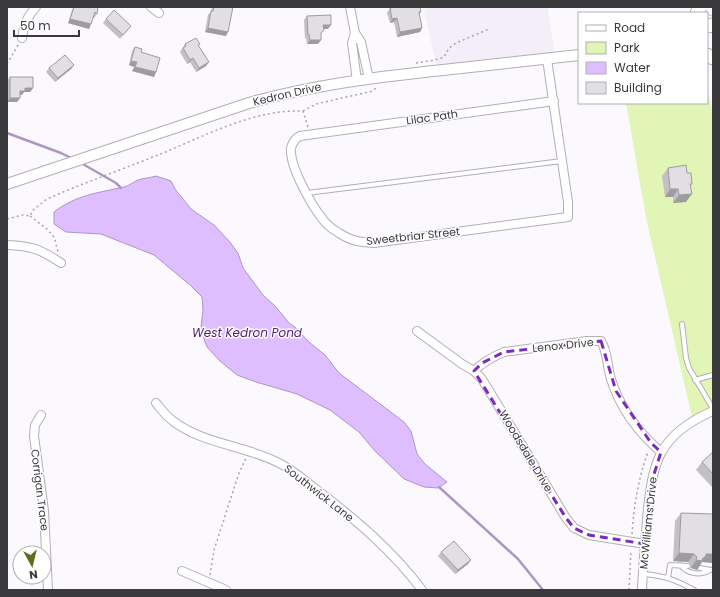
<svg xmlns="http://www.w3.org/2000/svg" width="720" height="597" viewBox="0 0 720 597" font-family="Poppins,sans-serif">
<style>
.built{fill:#f4eefa}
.green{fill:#e1f5b6}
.water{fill:#debefe;stroke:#ad96c4}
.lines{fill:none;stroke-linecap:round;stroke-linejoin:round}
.stream{stroke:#ad96c4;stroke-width:2.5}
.service-casing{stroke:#b1afb4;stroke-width:6}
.minor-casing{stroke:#b1afb4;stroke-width:10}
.tertiary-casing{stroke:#b1afb4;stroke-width:12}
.primary-casing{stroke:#b1afb4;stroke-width:15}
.path{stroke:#a6a4a8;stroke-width:1.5;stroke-dasharray:2 3;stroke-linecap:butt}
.service{stroke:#fff;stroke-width:4}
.minor{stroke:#fff;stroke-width:8}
.tertiary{stroke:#fff;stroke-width:10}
.primary{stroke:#fff;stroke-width:13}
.wall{fill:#c2c0c4}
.shaded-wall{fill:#9e9ca0}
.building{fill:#e2dfe4;stroke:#9e9ca0}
.marked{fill:none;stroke:#7b2cbf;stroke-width:3;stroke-dasharray:8 5;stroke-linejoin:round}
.labels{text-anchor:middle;stroke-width:3;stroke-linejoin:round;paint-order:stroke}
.street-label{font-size:11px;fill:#3a393b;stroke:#fff}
.water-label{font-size:12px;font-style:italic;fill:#521c77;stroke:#fff}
</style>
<rect width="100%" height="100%" fill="#fcf9fe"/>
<path class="built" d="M423 7H548L555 58 438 72Z"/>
<path class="green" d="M707 89 713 114V412L692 417 646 218 626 103H707Z"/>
<path class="water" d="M156 176 171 181 175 189 191 209 214 225 229 241 238 253 243 268 263 295 275 306 289 323 295 327 309 342 325 355 339 373 404 422 411 431 417 454 425 464 447 482 438 488 424 487 404 479 374 450 359 432 330 410 297 394 256 382 237 375 220 361 207 347 203 336 201 327 203 310 202 297 190 285 154 255 101 234 66 232 54 224V212C76 195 97 193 124 187 129 186 133 182 138 180 143 178 150 178 156 176Z"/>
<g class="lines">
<path class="stream" d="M7 133 61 153 73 159
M81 163 116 183 121 188
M439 487 518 559 543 590"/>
<g class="service-casing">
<path id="service" d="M307 193 562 161
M682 324 686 358 689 368 713 409
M695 380 713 375
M680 565C688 574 700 576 710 570
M700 568 711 570
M643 574C665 576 674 579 694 590
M668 578 670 565 688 566"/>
</g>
<g class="minor-casing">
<path id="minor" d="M151 7 159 13
M350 7 355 33 352 43 357 81
M355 33 361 42 369 79
M22 38C24 24 27 17 36 7
M547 59 568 202V217L374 243C359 242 351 241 339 233 332 229 325 223 321 217 311 204 292 170 291 153 290 146 294 139 300 136L554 101
M7 245C32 246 40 249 61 263
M417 331 462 364 474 371 482 379 566 518 574 528 589 535 645 544
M474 371C483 362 492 357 504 352L587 341H601C608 352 607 367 611 379 620 408 639 433 661 452
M156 403C161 409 166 416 173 421 203 444 243 445 277 462 292 469 304 480 317 490 355 519 393 551 422 590
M41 415 35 425 34 436 44 511 48 590
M182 571 226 590
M642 590C643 567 645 543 647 520 652 464 657 435 713 411"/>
</g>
<g class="tertiary-casing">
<path id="tertiary" d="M7 184 249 103C312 85 377 77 443 70 488 65 534 60 579 55"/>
</g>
<g class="primary-casing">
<path id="primary" d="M712 7 713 9
M697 13 700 7
M707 26 713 25
M707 55 713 58"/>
</g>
<path class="path" d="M416 63 435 60 444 57 449 48 456 43 489 29
M7 64 18 45
M303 111 316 104 373 91 377 87
M30 216 47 229 54 237 58 252
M7 219 23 215 30 216 33 210 47 199C83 183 121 170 158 155 203 137 253 109 303 111L308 127
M632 534C634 506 638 479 648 452
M210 575 214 550 239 473 246 458
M629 590 631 550"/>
<use href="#service" class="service"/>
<use href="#minor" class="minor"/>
<use href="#tertiary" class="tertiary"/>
<use href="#primary" class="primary"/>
</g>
<path class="wall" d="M73 7H98L97 14 94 18H93L89 29 68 23Z
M212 7H233L226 36 205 32 208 15 211 11Z
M390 8 421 12 419 14 422 28 420 32 397 37 394 22 390 23 387 13Z
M307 16 328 29H324V30L321 34V40L318 44H307L306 38 305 39 304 20Z
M106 19 128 30 120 39 103 23Z
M185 44 199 46 206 66 196 72 190 62 187 64 180 52Z
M135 47 141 52 156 72 154 77 132 71 134 67 129 65 132 51Z
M74 65 71 69 55 82 46 72 49 68Z
M10 77 33 88 30 92H24L22 95H20V98L17 102H7V81Z
M668 168 687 173 692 184 691 186 686 202 673 203V197H665L662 176Z
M713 452V488L696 470 702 462Z
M681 513 713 514V563L702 562 697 570 691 568V565L688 562 673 561 675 521Z
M441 552 471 560 468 564 455 574 438 556Z"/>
<path class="shaded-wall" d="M397 18 394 22 390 23 392 19Z
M70 19 91 24 89 29 68 23Z
M323 25H331L328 29H320Z
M208 28 228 32 226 36 205 32Z
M422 28 420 32 397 37 400 32Z
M310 40H321L318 44H307Z
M193 58 190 62 187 64 190 60Z
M131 61 137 62 134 67 129 65Z
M209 62 206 66 196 72 199 68Z
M74 65 71 69 55 82 58 78Z
M135 67 156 72 154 77 132 71Z
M25 88H33L30 92H24L22 95H17L20 91Z
M10 98H20L17 102H7Z
M670 189H678L673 197H665Z
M692 194 686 202 673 203 679 195Z
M679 553 694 554 688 562 673 561Z
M706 554H713V563L702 562 697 570 691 568 696 560Z
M471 560 468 564 455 574 458 570Z"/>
<path class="building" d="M74 7H98L97 14 95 12 91 24 70 19Z
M214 7H233L228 32 208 28 211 11H213Z
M397 7H420L421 12H419L422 28 400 32 397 18 392 19 390 8Z
M114 10 131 26 123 35 106 19Z
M331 15V25H323L324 30 321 33V40H310L309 34H308L307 16Z
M196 38 200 44 198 45 209 62 199 68 193 58 190 60 183 48 186 46 185 44Z
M135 47 142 49 141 52 160 58 156 72 135 67 137 62 131 61Z
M65 55 74 65 58 78 49 68Z
M10 77H33V88H25V91H20V98H10Z
M686 165 687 173H691L692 184H690L692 194 679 195 678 189H670L668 168Z
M713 452V474L702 462Z
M681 513 713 514V554H706V556L702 559 703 561 696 560 697 557 694 554 679 553Z
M454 541 471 560 458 570 441 552Z"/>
<path class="marked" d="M601 341 616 391 651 443 661 452 650 487 645 544 589 535 574 528 566 518 474 371 482 363 504 352Z"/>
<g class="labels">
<g class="street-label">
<text transform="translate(287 94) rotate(-13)" y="4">Kedron Drive</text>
<text transform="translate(432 117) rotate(-8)" y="4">Lilac Path</text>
<text transform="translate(413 236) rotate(-6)" y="4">Sweetbriar Street</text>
<text transform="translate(563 345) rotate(-6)" y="4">Lenox Drive</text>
<text transform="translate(526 451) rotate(59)" y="4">Woodsdale Drive</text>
<text transform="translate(40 490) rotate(83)" y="4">Corrigan Trace</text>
<text transform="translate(319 493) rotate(38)" y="4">Southwick Lane</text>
<text transform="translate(648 523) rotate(-84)" y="4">McWilliams Drive</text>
</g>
<g class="water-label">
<text x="247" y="337">West Kedron Pond</text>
</g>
</g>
<rect width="720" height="597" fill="none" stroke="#3a393b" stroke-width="16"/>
<rect x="578" y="12" width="130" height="92" fill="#ffffff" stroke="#b0b0b1"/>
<rect x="586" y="25" width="20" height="6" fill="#ffffff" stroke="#b0b0b1"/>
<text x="614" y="32" font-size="12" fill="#3a393b">Road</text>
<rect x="586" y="42" width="20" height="12" fill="#e1f5b6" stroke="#b0b0b1"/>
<text x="614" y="52" font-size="12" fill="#3a393b">Park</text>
<rect x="586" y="62" width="20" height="12" fill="#debefe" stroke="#b0b0b1"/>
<text x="614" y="72" font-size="12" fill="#3a393b">Water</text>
<rect x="586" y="82" width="20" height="12" fill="#e2dfe4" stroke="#b0b0b1"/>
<text x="614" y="92" font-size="12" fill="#3a393b">Building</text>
<g transform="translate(32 565) rotate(172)"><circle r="19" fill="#ffffff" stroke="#b0b0b1"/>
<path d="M0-3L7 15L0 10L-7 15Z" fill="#5c6f1e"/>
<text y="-6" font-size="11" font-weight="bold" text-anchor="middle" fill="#3a393b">N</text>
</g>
<path d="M14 30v6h65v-6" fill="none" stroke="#3a393b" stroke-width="2"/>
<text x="20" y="30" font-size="12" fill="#3a393b" stroke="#ffffff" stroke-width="3" paint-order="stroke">50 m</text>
</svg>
